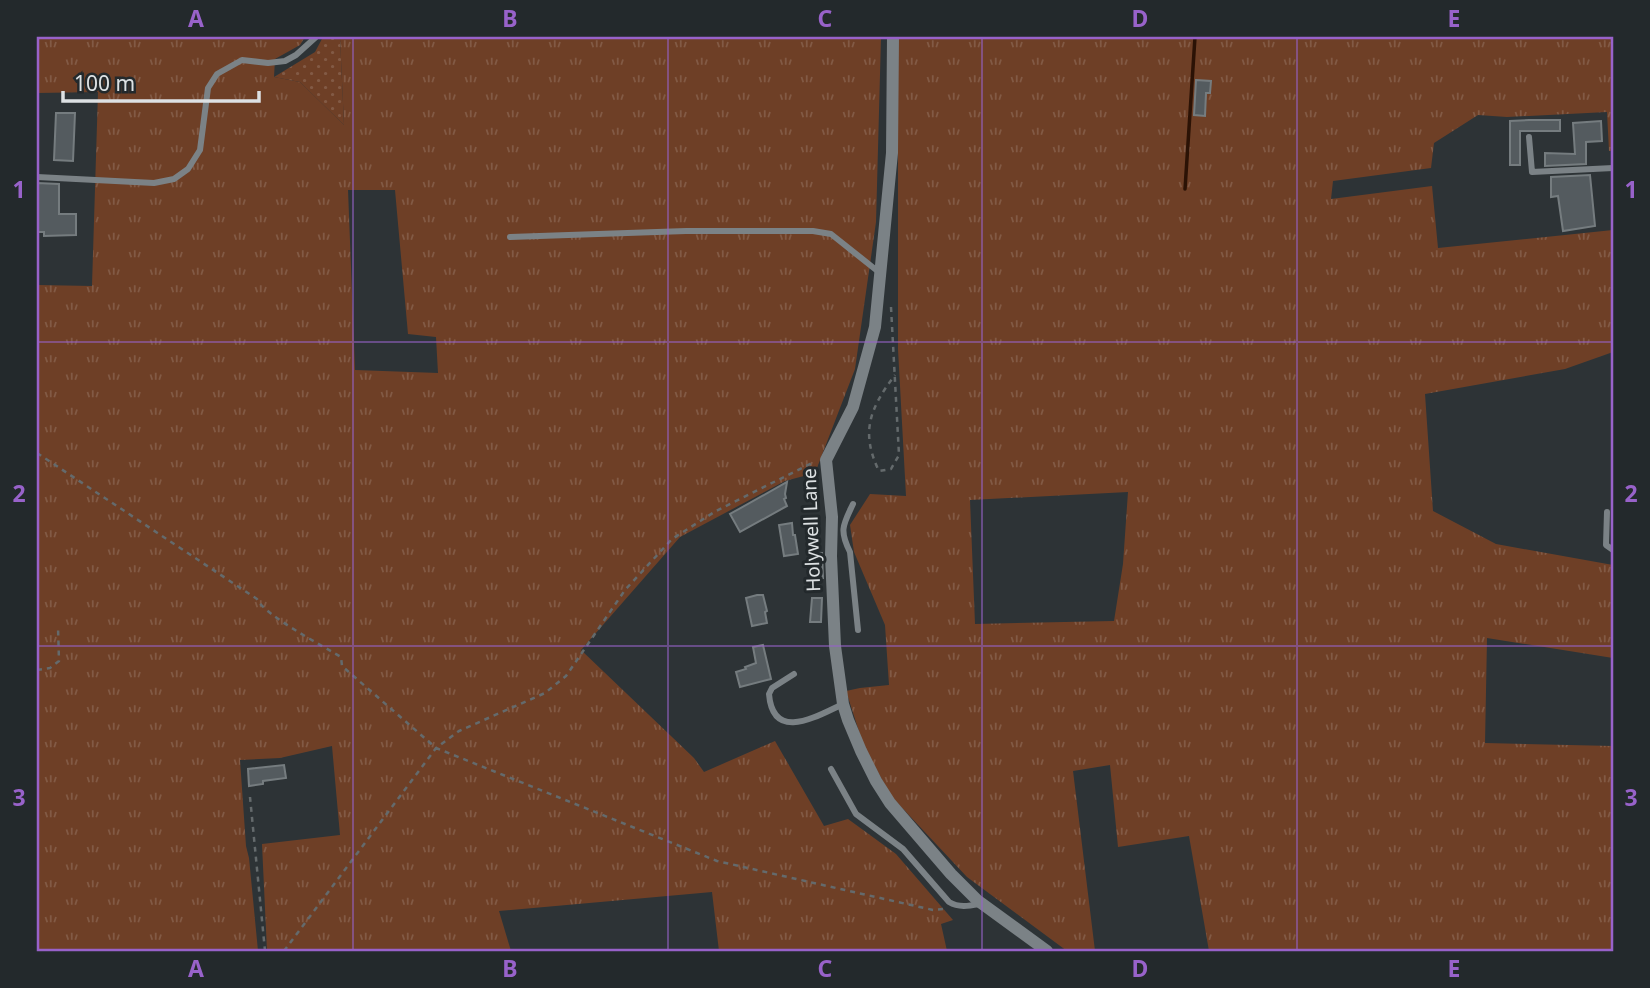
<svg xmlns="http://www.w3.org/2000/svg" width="1650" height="988" viewBox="0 0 1650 988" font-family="'Noto Sans',sans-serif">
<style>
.grass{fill:url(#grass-tufts);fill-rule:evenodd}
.garden{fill:url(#garden-dots)}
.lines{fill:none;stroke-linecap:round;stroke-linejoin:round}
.stream{stroke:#2b1205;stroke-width:3.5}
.building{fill:#545b5f;stroke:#757c7f;stroke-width:2}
.path{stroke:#646a6c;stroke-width:2.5;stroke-dasharray:5 5;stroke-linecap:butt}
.lane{stroke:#7b8286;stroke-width:6}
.street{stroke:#7b8286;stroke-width:12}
.grid{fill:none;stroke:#9862ca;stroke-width:2;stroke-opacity:0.55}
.labels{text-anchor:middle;stroke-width:6;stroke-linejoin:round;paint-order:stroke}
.street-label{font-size:19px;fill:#dde1e3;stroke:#23292c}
.neatline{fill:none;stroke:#9862ca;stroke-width:2.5}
.grid-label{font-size:23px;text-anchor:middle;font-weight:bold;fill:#9862ca}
</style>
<defs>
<pattern id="grass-tufts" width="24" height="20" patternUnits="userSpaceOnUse" patternTransform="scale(1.75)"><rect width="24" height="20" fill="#6e3f26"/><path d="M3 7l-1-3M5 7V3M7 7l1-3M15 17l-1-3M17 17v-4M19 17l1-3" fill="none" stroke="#825a45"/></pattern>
<pattern id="garden-dots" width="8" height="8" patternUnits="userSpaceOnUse" patternTransform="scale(1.75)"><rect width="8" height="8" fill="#6e3f26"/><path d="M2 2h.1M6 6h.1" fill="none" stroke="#825a45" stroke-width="1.8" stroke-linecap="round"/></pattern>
</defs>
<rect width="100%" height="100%" fill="#2d3336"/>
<path class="grass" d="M37 37H305L300 45 275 59 274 77 300 82 344 125 340 37H881L876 222 855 369 815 473 785 481 680 537 581 650 694 758 704 772 775 741 824 826 848 819 896 854 953 920 941 924 947 951H719L712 892 499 911 511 951H267L262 844 340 835 332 746 280 758 240 760 246 846 249 858 258 951H37V285L92 286 98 92 37 93ZM348 190H395L408 334 436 337 438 373 355 370Z
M898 37H1613V151H1609L1607 112 1507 117 1478 115 1434 143 1431 168 1333 181 1331 199 1432 186 1438 248 1613 230V352L1565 369 1425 394 1433 511 1496 544 1613 565V658L1487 638 1485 743 1613 746V951H1209L1189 836 1118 847 1110 765 1073 771 1095 951H1067L967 877 891 796 864 747 846 691 860 688 889 685 885 625 854 552 850 525 870 494 906 496 898 349ZM1128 492 1123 564 1114 621 975 624 970 500Z"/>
<path class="garden" d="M323 37H340L344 125 300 82 274 77 315 52Z"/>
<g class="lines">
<path class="stream" d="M1185 189 1195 37"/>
</g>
<path class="building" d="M1196 80 1211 81 1210 93H1206L1205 116 1194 115Z
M56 113H75L73 161 54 160Z
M1529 120H1560V131H1520V165H1510V121Z
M1601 121 1602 141 1586 142V164L1545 166V153L1575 154 1573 123Z
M1590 175 1595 226 1563 231 1558 196 1551 197V177Z
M37 183 59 184V214H76V235L44 236V232H37Z
M787 482 785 494 786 498 784 499 787 506 740 532 730 514Z
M792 523 793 535H795L798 554 784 556 779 525Z
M822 553 823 578 810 579 809 554Z
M757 595H763L767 611 765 612 767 623 752 626 746 598Z
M812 598H822L821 622H810Z
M763 645 771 679 740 687 736 672 746 669 745 667 756 663 753 647Z
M284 765 286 778 263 781V784L249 786 248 769Z"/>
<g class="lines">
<path class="path" d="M891 307 899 455 891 469 879 471C860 432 870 408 895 375
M37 453 257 599C264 615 323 646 341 657L342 666 436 748 717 861 933 910 944 909
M37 670 50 668 59 661 58 627
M250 797 265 951
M284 951 436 748 459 731 545 693 566 676 625 590 672 539 716 511 814 462"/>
<path class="lane" d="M1529 137 1532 172 1613 168
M37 177 154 183 174 179 188 169 200 150 208 88 217 74 242 60 268 63 285 61 296 55 316 37
M510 237 686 231H813L831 234 880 273
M853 504C843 525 839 530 850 552L858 630
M1607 512 1606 545 1613 550
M794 674 772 688 769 694C773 743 817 716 843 704
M831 769 856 814 903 849 949 902C959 908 969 906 980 904"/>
<path class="street" d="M893 37 892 153 875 327 853 407 826 460 832 517 831 556 835 646 843 704 848 720 861 751 876 781 890 803 951 874 977 900 1047 951"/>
</g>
<path class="grid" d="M353 37V951M668 37V951M982 37V951M1297 37V951M37 342H1613M37 646H1613"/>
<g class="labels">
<g class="street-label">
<text transform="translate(811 530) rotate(-92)" y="7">Holywell Lane</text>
</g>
</g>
<rect width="1650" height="988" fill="none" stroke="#23292c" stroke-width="77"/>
<path d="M63 91v10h196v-10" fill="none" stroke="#dde1e3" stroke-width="3.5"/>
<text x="74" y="91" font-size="21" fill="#dde1e3" stroke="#23292c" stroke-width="5" paint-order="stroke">100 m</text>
<rect x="38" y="38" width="1574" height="912" class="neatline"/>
<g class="grid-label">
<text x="196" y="27">A</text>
<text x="510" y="27">B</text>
<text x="825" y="27">C</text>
<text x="1140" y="27">D</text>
<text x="1454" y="27">E</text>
<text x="19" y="198">1</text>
<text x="1631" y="198">1</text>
<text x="19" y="502">2</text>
<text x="1631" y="502">2</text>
<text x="19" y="806">3</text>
<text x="1631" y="806">3</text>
<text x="196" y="977">A</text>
<text x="510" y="977">B</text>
<text x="825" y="977">C</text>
<text x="1140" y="977">D</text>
<text x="1454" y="977">E</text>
</g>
</svg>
